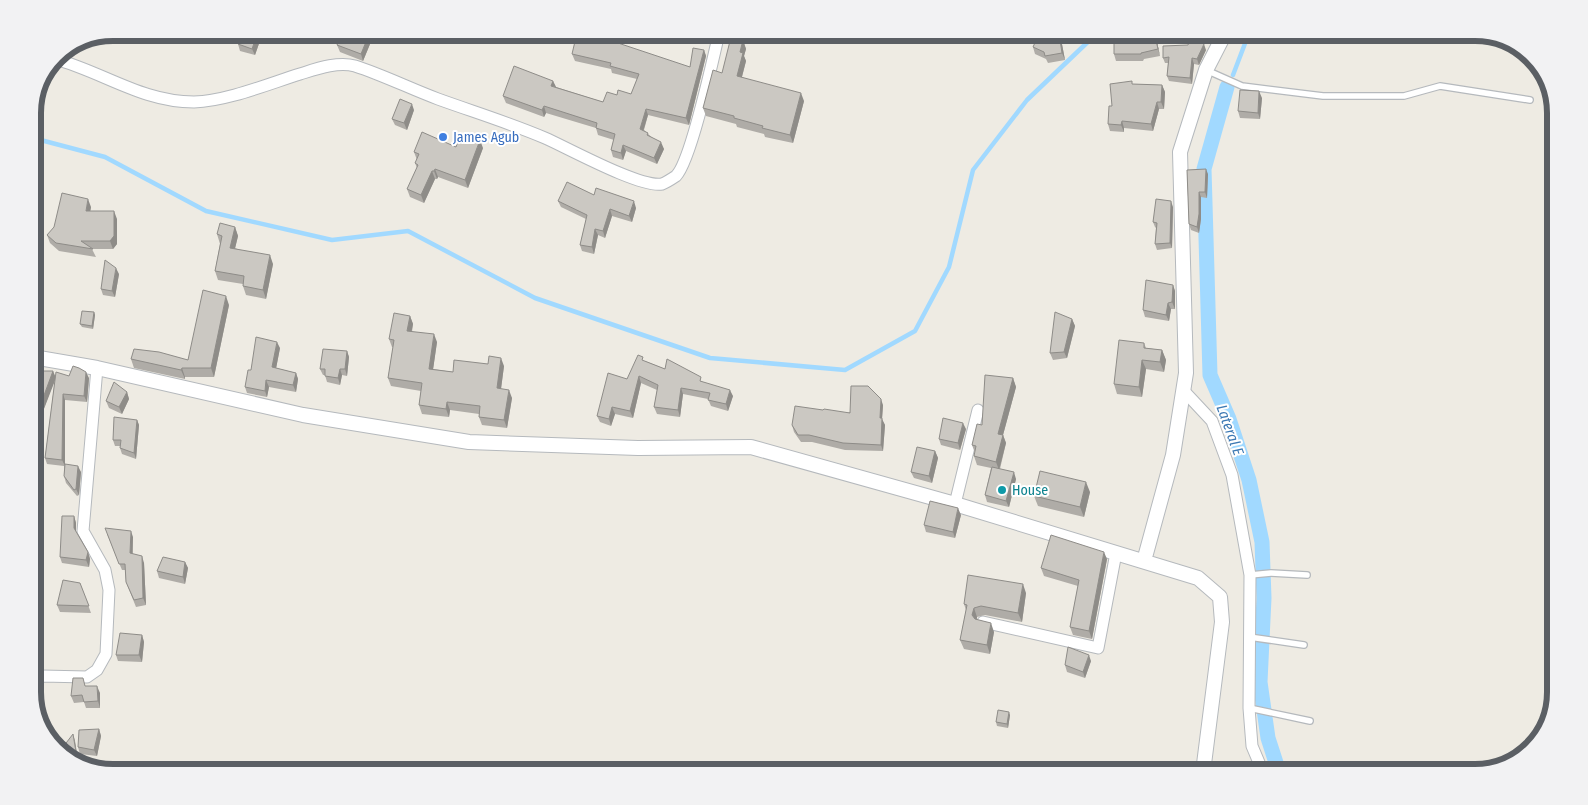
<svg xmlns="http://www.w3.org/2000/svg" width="1588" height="805" viewBox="0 0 1588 805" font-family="'Fira Sans Condensed',sans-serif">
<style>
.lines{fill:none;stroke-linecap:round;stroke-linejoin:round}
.stream{stroke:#a1d9ff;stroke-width:4.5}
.canal{stroke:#a1d9ff;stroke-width:15}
.service-casing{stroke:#b5b9bd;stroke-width:8}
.minor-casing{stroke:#b5b9bd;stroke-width:13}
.tertiary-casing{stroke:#b5b9bd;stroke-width:16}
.service{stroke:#fff;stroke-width:5.5}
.minor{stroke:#fff;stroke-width:11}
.tertiary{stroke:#fff;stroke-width:14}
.wall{fill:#afaca7}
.shaded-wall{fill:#8e8c88}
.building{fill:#cbc8c2;stroke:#8e8c88}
.shop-dot{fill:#3f7fe0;stroke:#fff;stroke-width:2}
.culture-dot{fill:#0f9aa8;stroke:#fff;stroke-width:2}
.labels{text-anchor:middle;stroke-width:4;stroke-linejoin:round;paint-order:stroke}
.shop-label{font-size:14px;fill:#366cbe;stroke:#fff;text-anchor:start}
.culture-label{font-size:14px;fill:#0d838f;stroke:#fff;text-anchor:start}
.water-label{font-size:15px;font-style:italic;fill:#3d79b3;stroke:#fff}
.rim{fill:none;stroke:#5b5f64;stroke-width:6}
</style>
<rect width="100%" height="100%" fill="#eeebe3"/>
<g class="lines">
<path class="stream" d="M1233 75 1249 33
M33 138 105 157 206 211 332 240 408 231 535 298 710 358 845 370 915 331 949 267 973 170 1027 100 1093 37 1116 33"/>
<path class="canal" d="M1227 87 1204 169 1210 375 1229 419 1249 480 1262 542 1264 598 1260 682 1268 738 1279 772"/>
<g class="service-casing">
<path id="service" d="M1206 70 1242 86 1323 96H1404L1440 86 1530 100
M1250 575 1271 573 1307 575
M1249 637 1304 645
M1249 708 1310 721"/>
</g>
<g class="minor-casing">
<path id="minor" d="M55 59C103 72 142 102 194 102 227 101 268 84 300 74 316 69 338 61 355 66 383 75 411 89 438 99 474 112 510 123 545 138 568 148 640 188 662 184 665 183 673 178 676 176 691 161 713 59 719 33
M1183 390 1212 421 1232 475 1250 575 1249 708 1252 746 1263 772
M955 504 978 410
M983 622 1098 648 1116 553
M33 685 42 676 87 677 97 670 106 654 109 590 105 570 83 531 97 368"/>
</g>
<g class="tertiary-casing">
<path id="tertiary" d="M33 357 97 368 303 415 469 442 638 448 751 447 955 504 1198 578 1220 597 1222 622 1203 772
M1144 561 1173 455 1186 373 1180 152 1206 70 1225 33"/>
</g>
<use href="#service" class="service"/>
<use href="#minor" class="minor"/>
<use href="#tertiary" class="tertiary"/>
</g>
<path class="wall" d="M242 32H300L298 39 287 35 283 44 262 35 255 55 240 51 238 44Z
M375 32 363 61 340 52 337 45Z
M945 32H968L964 43 947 37Z
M1155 32 1160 56 1144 59 1143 61H1116L1114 54 1142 34Z
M1061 39 1065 60 1048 63 1046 59 1035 54 1033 47Z
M743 40 746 49 744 56 746 61 742 77 804 101 793 143 765 137 764 134 737 127 736 124 706 116 703 108 722 73Z
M704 50 706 56 689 125 648 115 644 130 664 149 657 164 626 151 623 160 613 157 611 150 614 140 598 135 596 128 546 113 544 117 506 103 503 96 553 81 556 87 603 102 617 95 631 94 637 79 612 73 611 69 575 61 572 54 690 67Z
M1206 50 1199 65 1194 64 1192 84 1169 81 1167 76 1168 63H1165L1163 58Z
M1132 81V84L1162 85 1165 92 1164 109H1159L1153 131 1124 128V132L1110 131 1108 124 1112 106Z
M1262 98 1260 119 1240 118 1238 111Z
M414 110 407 130 395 125 392 119Z
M456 147 483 148 468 188 438 177 437 179H435L424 203 410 197 407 189 417 168 415 163 417 160 414 152Z
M1187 170 1208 174 1207 198 1201 197V219L1199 233 1191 230 1189 224Z
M594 195 636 208 632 222 612 216 605 238 598 235 594 254 582 251 580 245 586 219 561 207 558 201Z
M91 207 90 211 117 219V244L113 249H92L96 257 59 251 50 243 47 235Z
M1173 207 1172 248 1157 250 1155 244 1156 228 1155 227 1153 222Z
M235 227 238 236 235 248 273 264 266 299 246 295 243 286V284L218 280 215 271 220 244 217 234Z
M119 274 115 297 103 295 101 289Z
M1173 285 1175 291V309H1171L1169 321 1145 317 1143 310Z
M229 305 214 377H185V379L134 368 131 359 188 360Z
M33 309H39L41 315 40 333 33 332Z
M94 312 95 315 93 329 82 327 80 324Z
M410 316 413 324 412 332 437 342 433 369 453 372 504 366 501 389 512 398 507 428 482 425 479 417V414L450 410 449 417 422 414 419 405 421 391 391 386 388 378 393 347H392L389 339Z
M1072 319 1075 326 1067 358 1053 360 1050 353Z
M1144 343 1146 348 1162 350 1166 360 1164 372 1146 369 1142 397 1117 394 1114 384Z
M280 348 276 368 296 373 298 379 296 392 269 387 267 397 247 393 245 387 251 370Z
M347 351 349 357 347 376 342 375 340 385 327 382 325 375H323L320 369Z
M33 360H36L38 367V371H53L55 377 69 376 89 378 87 402 65 400V464L81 472 79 495 77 496 66 483 64 476V466L47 464 45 458 55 379 35 432H33V405H36V389H33Z
M645 361 665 369 703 382 733 396 728 411 711 406 708 399 683 394 680 417 657 414 654 407 657 390 641 383 633 418 615 414 611 426 600 422 597 416 627 379Z
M1013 378 1016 387 1003 435 1006 443 1000 469 1016 479 1009 507 987 502 985 495 991 468 977 465 974 456 975 453 972 445 982 425Z
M127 392 129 399 122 414 109 408 106 401Z
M883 405 882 419 885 425 883 451 845 450 812 442H801L794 432 792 425Z
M137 420 139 425 136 459 122 454 120 448V446H115L113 440Z
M966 429 960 450 941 445 939 439Z
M935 451 938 458 932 483 914 478 911 472Z
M1090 492 1084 517 1038 506 1034 496Z
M961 515 955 538 926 532 924 525Z
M74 516 76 523V532L88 552 90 559 89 567 62 563 60 557Z
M107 534 133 537V554L144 563 146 605 136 607 126 582 125 570H122Z
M1107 559 1092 639 1073 635 1070 627 1078 586 1044 576 1041 568Z
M185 562 188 568 185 584 159 578 157 571Z
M80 583 91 613 60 612 57 605Z
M1026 593 1022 622 985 615 977 617V619L994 632 990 654 964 649 960 640 966 610 964 604Z
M142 635 144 642 142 662 118 661 116 655Z
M1091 661 1085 678 1067 672 1065 665Z
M86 686 100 693V708H86L84 702 74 703 71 696Z
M1010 715 1008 728 997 726 996 722Z
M99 729 101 736 97 756 80 754 78 747Z"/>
<path class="shaded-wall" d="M258 32H261L262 35 255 55 252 49Z
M283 32H286L287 35 283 44 281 37Z
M295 32H300L298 39Z
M370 32H375L363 61 361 54Z
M962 32H968L964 43 961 34Z
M1154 32H1155L1160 56 1158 49Z
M1059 33 1061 39 1065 60 1062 53Z
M743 40 746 49 744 56 746 61 740 84 737 76 740 52Z
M1204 44 1206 50 1199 65 1197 59Z
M704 50 706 56 689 125 686 118Z
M1192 58 1194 64 1192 84 1190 78Z
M553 81 556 87 551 86Z
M1162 85 1165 92 1164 109 1161 102Z
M1259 91 1262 98 1260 119 1258 113Z
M801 93 804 101 793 143 790 135Z
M1157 102 1159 109 1153 131 1151 124Z
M412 104 414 110 407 130 404 123Z
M544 106 546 113 544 117 542 110Z
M646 109 648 115 642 135 640 129Z
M1122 121 1124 128V132L1121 125Z
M480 140 483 148 468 188 465 180Z
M661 142 664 149 657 164 654 158Z
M623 145 626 151 623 160 621 153Z
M435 169 438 177 437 179 434 171Z
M1206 169 1208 174 1207 198 1205 192Z
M432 171 435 179 424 203 421 195Z
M33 175 35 182 33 199Z
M1199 192 1201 197V219L1199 233 1197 227Z
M88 199 91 207 89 219 86 211Z
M634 201 636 208 632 222 629 216Z
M1171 201 1173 207 1172 248 1170 243Z
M610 209 612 216 605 238 603 231Z
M114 211 117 219V244L113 249 110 241Z
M235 227 238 236 233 257 230 248Z
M595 229 598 235 594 254 592 247Z
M33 254 35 259 33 287Z
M270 255 273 264 266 299 263 290Z
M116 268 119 274 115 297 112 291Z
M1173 285 1175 291V309L1172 302Z
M226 296 229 305 214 377 211 368Z
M1168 303 1171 309 1169 321 1166 315Z
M39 309 41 315 40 333 38 327Z
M94 312 95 315 93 329 92 326Z
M410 316 413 324 410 339 407 331Z
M1072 319 1075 326 1067 358 1064 352Z
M434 334 437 342 432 377 429 369Z
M277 342 280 348 275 374 272 367Z
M1162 350 1166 360 1164 372 1160 362Z
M347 351 349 357 347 376 345 369Z
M501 358 504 366 500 396 497 388Z
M36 360 38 367 37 378 35 371Z
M1142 360 1146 369 1142 397 1139 387Z
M182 368 185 377V379L181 370Z
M340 369 342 375 340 385 338 378Z
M53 371 56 378 35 432 33 425Z
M86 372 89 378 87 402 84 396Z
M296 373 298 379 296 392 293 385Z
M639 376 641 383 633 418 630 411Z
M1013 378 1016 387 1003 435 1006 443 999 470 996 462 998 434Z
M266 380 269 387 267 397 265 391Z
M681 388 683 394 680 417 678 410Z
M509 390 512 398 507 428 504 420Z
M730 390 733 396 728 411 726 404Z
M127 392 129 399 122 414 119 407Z
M63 394 65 400V466L62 460Z
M881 399 883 405 882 419 885 425 883 451 881 445 880 418Z
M447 402 450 410 449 417 446 409Z
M612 407 615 414 611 426 609 419Z
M137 420 139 425 136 459 134 453Z
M963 423 966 429 960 450 958 443Z
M935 451 938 458 932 483 929 476Z
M78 466 81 472 79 495 76 489Z
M1014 472 1016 479 1009 507 1006 501Z
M1086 482 1090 492 1084 517 1080 507Z
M958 508 961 515 955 538 953 532Z
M74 516 76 523V535L74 528Z
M131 531 133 537 132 559 130 553Z
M88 552 90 559 89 567 86 560Z
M1104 552 1107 559 1092 639 1089 631Z
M142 556 144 563 146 605 143 598Z
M185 562 188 568 185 584 183 577Z
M1023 584 1026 593 1022 622 1018 613Z
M974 608 977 617 976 624 972 615Z
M991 623 994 632 990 654 987 645Z
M142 635 144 642 142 662 139 655Z
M1089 655 1091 661 1085 678 1083 672Z
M97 686 100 693V708L98 701Z
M1009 712 1010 715 1008 728 1007 724Z
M99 729 101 736 97 756 94 750Z
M73 734 75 741 79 765 78 764Z"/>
<path class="building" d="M242 32H258L252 49 238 44Z
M269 32H283L281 37Z
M342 32H370L361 54 337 45Z
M1141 32H1154L1158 49 1141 53V54H1114V34H1142Z
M577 33 612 41 690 67 693 48 704 50 686 118 646 109 640 129 648 133 647 135 661 142 654 158 623 145 621 153 611 150 615 134 596 128 597 123 544 106 542 110 503 96 514 66 553 81 551 86 603 102 607 92 617 95 618 90 631 94 639 74 610 66 611 63 572 54Z
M1059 33 1062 53 1045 56 1044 52 1033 47 1038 36Z
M731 37 743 40 740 52 743 53 737 76 801 93 790 135 762 128 763 126 734 118V116L703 108 713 70 722 73Z
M1190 39 1204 44 1197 59 1192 58 1190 78 1167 76 1169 57 1163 58V46L1188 45Z
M1132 81V84L1162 85 1161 102H1157L1151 124 1122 121 1121 125 1108 124 1109 106H1112L1110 84Z
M1240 90 1259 91 1258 113 1238 111Z
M400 99 412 104 404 123 392 119Z
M422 132 456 147 461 133 480 140 465 180 435 169 434 171H432L421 195 407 189 418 165 415 163 419 154 414 152Z
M1206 169 1205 192H1199V214L1197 227 1189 224 1187 170Z
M567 182 594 195 596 188 634 201 629 216 610 209 603 231 595 229 592 247 580 245 587 215 558 201Z
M62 193 88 199 86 211H114V236L110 241H81L93 249 56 243 47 235 54 227Z
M1156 199 1171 201 1170 243 1155 244 1157 223 1153 222Z
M220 223 235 227 230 248 270 255 263 290 243 286 244 276 215 271 222 236 217 234Z
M105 260 116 268 112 291 101 289Z
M1146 280 1173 285 1172 302 1168 303 1166 315 1143 310Z
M203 290 226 296 211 368H182L181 370 131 359 134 349 159 352 188 360Z
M33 309H39L38 327H33Z
M82 311 94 312 92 326 80 324Z
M1055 312 1072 319 1064 352 1050 353Z
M394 313 410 316 407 331 434 334 429 369 453 372 454 360 488 364 489 356 501 358 497 388 509 390 504 420 479 417 480 406 447 402 446 409 419 405 422 383 388 378 394 340 389 339Z
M256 337 277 342 272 367 296 373 293 385 266 380 265 391 245 387 248 370H251Z
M1119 340 1144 343V348L1162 350 1160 362 1142 360 1139 387 1114 384Z
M323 349 347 351 345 369H340L338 378 325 376V369H320Z
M638 355 643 357 642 360 665 369 667 359 701 377 700 381 730 390 726 404 708 400 710 393 681 388 678 410 654 407 658 385 639 376 630 411 612 407 609 419 597 416 608 373 627 379Z
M33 360H36L35 371H53L33 425V405H36V383L33 382Z
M73 366 79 368 86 372 84 396 63 394 62 460 45 458 56 372 69 376Z
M985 375 1013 378 998 434 1003 435 996 462 974 456 976 446 972 445 977 424 982 425Z
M114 382 127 392 119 407 106 401Z
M851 386H868L881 399 880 418H882L881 445 843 443 809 435H798L792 425 795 406 823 410 824 409 850 413Z
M114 417 137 420 134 453 120 448 121 440H113Z
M943 418 963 423 958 443 939 439Z
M917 447 935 451 929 476 911 472Z
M65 464 78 466 76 489 74 490 64 476Z
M992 467 1014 472 1006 501 985 495Z
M1040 471 1086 482 1080 507 1034 496Z
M930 501 958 508 953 532 924 525Z
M62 516H74V528L88 552 86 560 60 557Z
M105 528 131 531 130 553 142 556 143 598 134 600 126 582 125 564H119Z
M1051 535 1104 552 1089 631 1070 627 1079 580 1041 568Z
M163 557 185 562 183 577 157 571Z
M968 575 1023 584 1018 613 981 606 974 608 972 615 975 619 991 623 987 645 960 640 967 605 964 604Z
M63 580 80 583 89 606 57 605Z
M120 633 142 635 139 655H116Z
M1068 647 1089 655 1083 672 1065 665Z
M73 678H83L85 686H97L98 701 84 702 82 695 71 696Z
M998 710 1009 712 1007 724 996 722Z
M99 729 94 750 78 747 79 730Z
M73 734 78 764 63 751V747Z
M549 765 564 768V772H547Z"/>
<circle class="shop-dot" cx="443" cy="137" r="5"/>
<circle class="culture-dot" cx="1002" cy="490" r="5"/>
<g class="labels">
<g class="shop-label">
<text x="453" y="142">James Agub</text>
</g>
<g class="culture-label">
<text x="1012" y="495">House</text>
</g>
<g class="water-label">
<text transform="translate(1230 430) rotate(70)" y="5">Lateral E</text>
</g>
</g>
<path d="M0 0H1588V805H0ZM113 41H1475A72 72 0 0 1 1547 113V692A72 72 0 0 1 1475 764H113A72 72 0 0 1 41 692V113A72 72 0 0 1 113 41Z" fill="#f2f2f3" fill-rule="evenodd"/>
<path class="rim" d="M113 41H1475A72 72 0 0 1 1547 113V692A72 72 0 0 1 1475 764H113A72 72 0 0 1 41 692V113A72 72 0 0 1 113 41Z"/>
</svg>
